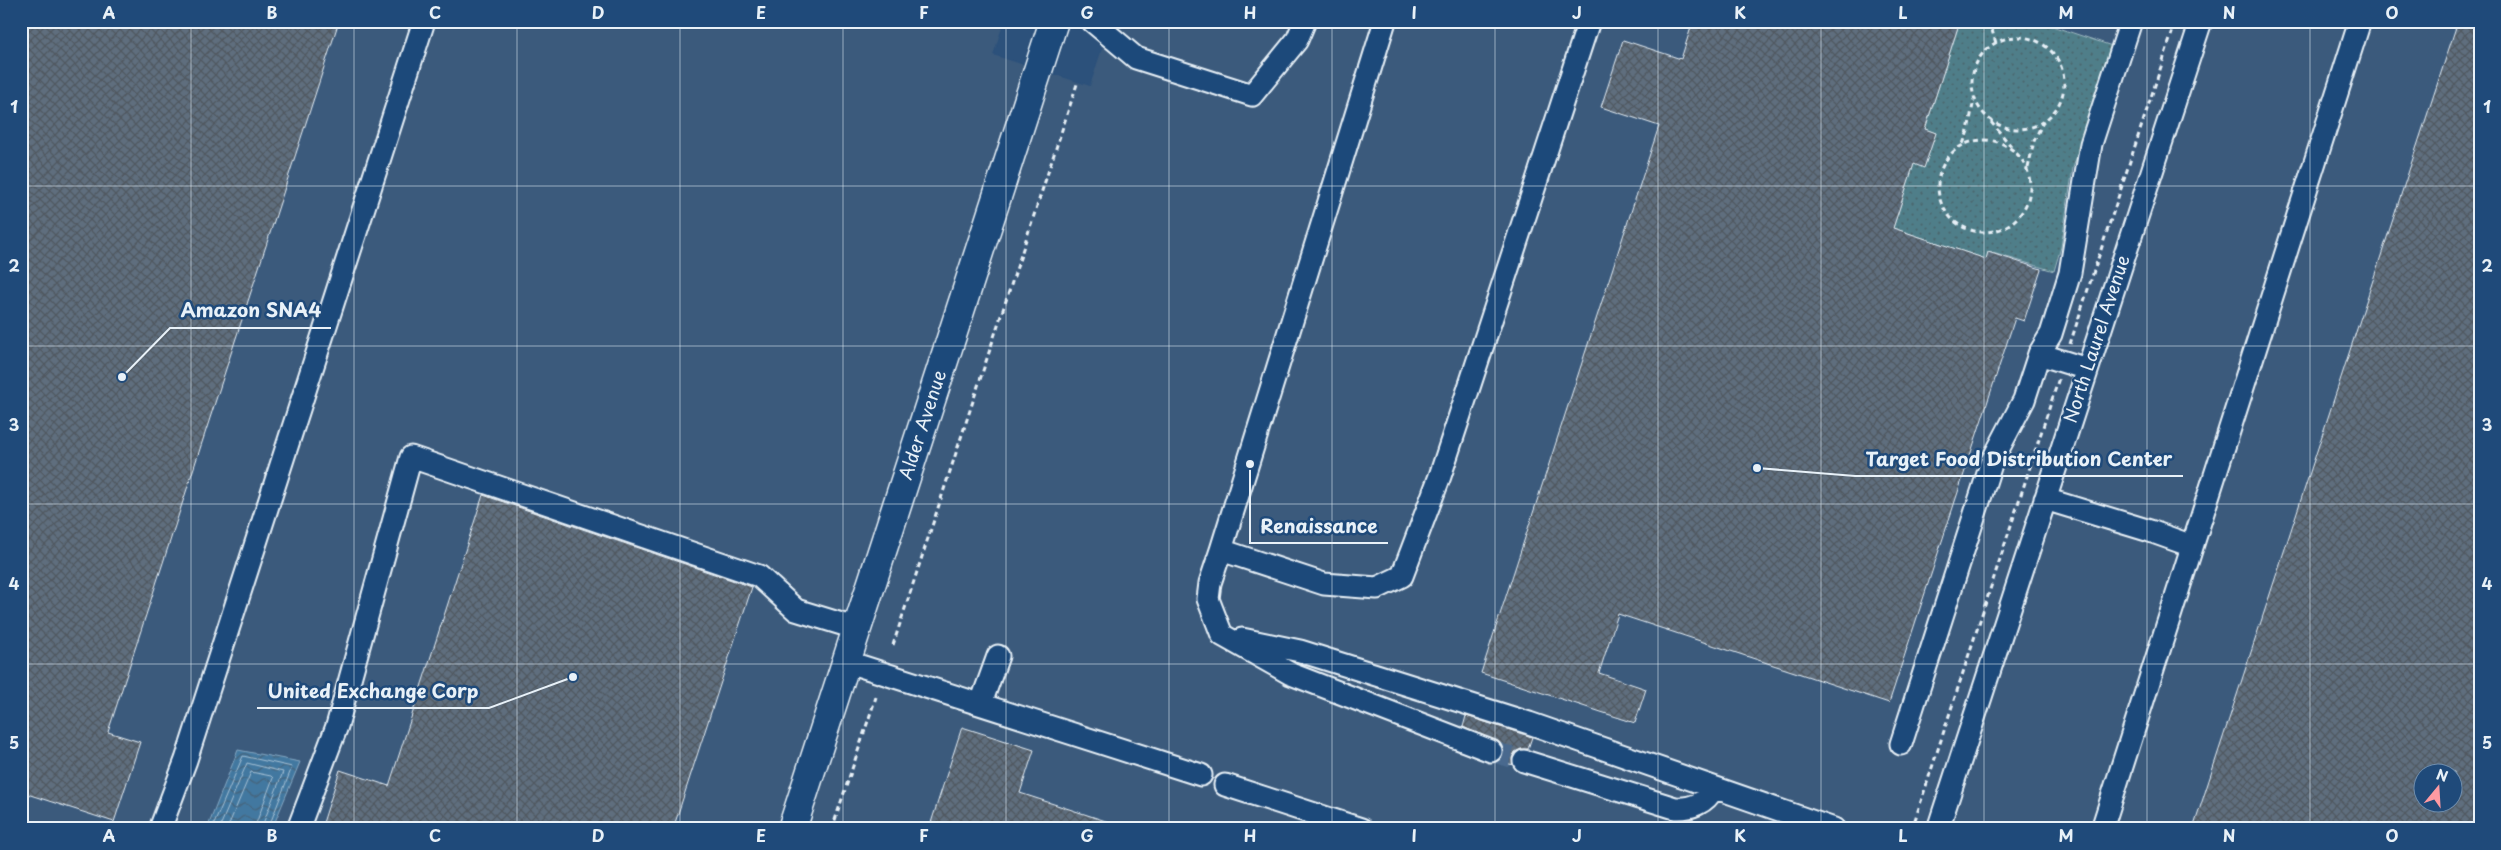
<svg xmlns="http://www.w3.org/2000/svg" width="2501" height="850" viewBox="0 0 2501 850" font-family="'Playpen Sans',sans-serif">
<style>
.built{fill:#3b5a7c;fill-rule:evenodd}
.grass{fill:url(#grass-dots);stroke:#9cb8c0}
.water{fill:url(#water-waves);stroke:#85a8c3}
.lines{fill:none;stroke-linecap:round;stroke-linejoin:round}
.shore{stroke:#a6c1d5;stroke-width:1}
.building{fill:url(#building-cross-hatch);stroke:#e8f1f8;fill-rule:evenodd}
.minor-tunnel{stroke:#48698e;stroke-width:21;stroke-dasharray:21 11;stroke-linecap:butt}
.minor-casing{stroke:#e8f1f8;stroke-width:25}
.major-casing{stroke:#e8f1f8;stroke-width:31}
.path{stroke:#e8f1f8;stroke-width:3;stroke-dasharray:5 4;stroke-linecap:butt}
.minor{stroke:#1f4a7a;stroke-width:21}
.major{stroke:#1f4a7a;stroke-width:28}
.grid{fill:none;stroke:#e8f1f8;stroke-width:1;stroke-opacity:0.55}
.labels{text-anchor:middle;stroke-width:5;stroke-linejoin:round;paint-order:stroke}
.street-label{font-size:18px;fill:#e8f1f8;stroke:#1f4a7a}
.leader{fill:none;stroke:#e8f1f8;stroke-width:2}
.callout-dot{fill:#e8f1f8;stroke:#1f4a7a;stroke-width:2}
.callout-label{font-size:19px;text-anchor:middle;font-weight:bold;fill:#e8f1f8;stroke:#1f4a7a;stroke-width:5;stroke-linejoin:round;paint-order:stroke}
.neatline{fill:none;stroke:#e8f1f8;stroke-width:2}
.grid-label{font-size:16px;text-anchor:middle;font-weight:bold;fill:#e8f1f8}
</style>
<defs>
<pattern id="grass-dots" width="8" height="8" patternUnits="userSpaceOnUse" patternTransform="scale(1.25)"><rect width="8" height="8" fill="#4f7e89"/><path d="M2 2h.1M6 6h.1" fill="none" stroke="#4b666d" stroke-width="1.8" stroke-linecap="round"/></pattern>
<pattern id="water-waves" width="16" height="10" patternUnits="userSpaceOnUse" patternTransform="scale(1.25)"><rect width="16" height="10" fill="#4378a0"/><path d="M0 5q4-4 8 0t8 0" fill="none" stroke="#446279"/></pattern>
<pattern id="building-cross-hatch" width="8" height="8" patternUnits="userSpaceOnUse" patternTransform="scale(1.25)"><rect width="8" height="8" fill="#5e6e7e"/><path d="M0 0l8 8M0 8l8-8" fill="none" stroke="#515961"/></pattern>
</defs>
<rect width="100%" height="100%" fill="#2c517b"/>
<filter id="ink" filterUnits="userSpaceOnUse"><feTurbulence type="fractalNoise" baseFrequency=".02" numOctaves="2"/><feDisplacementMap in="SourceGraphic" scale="10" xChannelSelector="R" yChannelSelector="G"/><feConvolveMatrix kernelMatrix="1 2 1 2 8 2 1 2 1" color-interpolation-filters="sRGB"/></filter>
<g filter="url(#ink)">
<path class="built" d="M21 21H1004L993 55 1090 86 1111 21H2480V829H21ZM2424 772H2454V802H2424Z"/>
<path class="grass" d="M1960 21H2037L2112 46 2073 168 2061 247 2054 271 1989 252 1986 259 1893 228 1914 164 1924 167 1936 133 1925 129Z"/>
<path class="water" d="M238 750 300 762 272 829H207Z"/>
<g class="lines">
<path class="shore" d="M212 829 243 756 292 767 268 829
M219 829 247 763 283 772 261 829
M227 829 251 772 271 776 273 778 254 829"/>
</g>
<path class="building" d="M21 21H339L108 732 140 742 114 822 21 792Z
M1693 21H1960L1925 129 1936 133 1924 168 1914 164 1893 228 1986 259 1988 252 2041 269 2024 321 2015 318 1889 703 1618 614 1599 673 1646 689 1635 723 1481 673 1659 126 1601 107 1623 40 1681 59Z
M2458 21H2480V829H2193ZM2424 772H2454V802H2424Z
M483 495 752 587 673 829H321L340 770 389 786Z
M1466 716 1532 737 1528 749H1521L1515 752 1512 758 1513 765 1499 761 1503 755 1501 744 1463 727Z
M962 727 1034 750 1020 793 1121 826 1120 829H929Z"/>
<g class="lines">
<path class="minor-tunnel" d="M1491 751 1524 761"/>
<g class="minor-casing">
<path id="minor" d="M1092 21 1136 58 1252 95 1297 40 1305 21
M2039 354 2087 369
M2045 499 2150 531 2192 546
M1221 550 1385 21
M1242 639 1300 651 1529 723 1834 829
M848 662 1201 775
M981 703 998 656
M1901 744 1992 461 2024 400 2039 354 2051 334 2070 273 2091 144 2131 21
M1491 751 1291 674 1222 635 1208 599 1210 583 1221 550 1324 584 1377 588 1402 576 1440 476 1589 21
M1524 761 1675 808C1691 809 1706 803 1713 789
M1225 785 1361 829
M160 829 186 760 424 21
M298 829 337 726 411 457 759 576 796 610 858 629
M1938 829 2201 21
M2102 829 2360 21"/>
</g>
<g class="major-casing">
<path id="major" d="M792 829 1054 21"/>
</g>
<path class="path" d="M1989 21 1996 43
M1972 83a46 46 0 1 1 92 0a46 46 0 1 1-92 0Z
M1991 122 2011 146
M1938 186a46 46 0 1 1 92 0a46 46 0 1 1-92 0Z
M1963 144 1968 131 1974 99
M2028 168 2034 141 2043 122
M2070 344 2176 21
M893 645 1078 81
M832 829 876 697
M1912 829 2059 378"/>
<use href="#minor" class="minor"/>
<use href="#major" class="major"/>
</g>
</g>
<path class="grid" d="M191 21V829M354 21V829M517 21V829M680 21V829M843 21V829M1006 21V829M1169 21V829M1332 21V829M1495 21V829M1658 21V829M1821 21V829M1984 21V829M2147 21V829M2310 21V829M21 186H2480M21 346H2480M21 504H2480M21 664H2480"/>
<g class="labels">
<g class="street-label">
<text transform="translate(2097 339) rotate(-72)" y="6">North Laurel Avenue</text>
<text transform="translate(923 425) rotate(-72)" y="6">Alder Avenue</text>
</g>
</g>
<path class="leader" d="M122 377L170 328H331M1757 468L1855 476H2183M1250 464L1250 543H1388M573 677L489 708H257"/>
<g class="callout-dot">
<circle cx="122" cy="377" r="5"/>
<circle cx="1757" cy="468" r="5"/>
<circle cx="1250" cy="464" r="5"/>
<circle cx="573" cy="677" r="5"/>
</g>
<g class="callout-label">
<text x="251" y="317">Amazon SNA4</text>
<text x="2019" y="466">Target Food Distribution Center</text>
<text x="1319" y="533">Renaissance</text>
<text x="373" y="698">United Exchange Corp</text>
</g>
<rect width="2501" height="850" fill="none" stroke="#1f4a7a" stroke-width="55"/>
<g transform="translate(2438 788) rotate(18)"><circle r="24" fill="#1f4a7a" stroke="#6f8dac"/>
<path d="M0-4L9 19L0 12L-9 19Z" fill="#ff9aa2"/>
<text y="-8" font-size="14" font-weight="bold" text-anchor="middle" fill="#e8f1f8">N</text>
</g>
<rect x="28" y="28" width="2446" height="794" class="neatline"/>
<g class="grid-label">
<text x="109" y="19">A</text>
<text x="272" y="19">B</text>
<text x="435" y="19">C</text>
<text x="598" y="19">D</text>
<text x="761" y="19">E</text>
<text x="924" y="19">F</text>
<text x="1087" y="19">G</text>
<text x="1250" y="19">H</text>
<text x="1414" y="19">I</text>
<text x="1577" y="19">J</text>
<text x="1740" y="19">K</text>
<text x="1903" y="19">L</text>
<text x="2066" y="19">M</text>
<text x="2229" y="19">N</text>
<text x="2392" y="19">O</text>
<text x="14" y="113">1</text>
<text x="2487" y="113">1</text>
<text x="14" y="272">2</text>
<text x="2487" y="272">2</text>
<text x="14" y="431">3</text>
<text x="2487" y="431">3</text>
<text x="14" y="590">4</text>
<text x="2487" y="590">4</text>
<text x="14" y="749">5</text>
<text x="2487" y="749">5</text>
<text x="109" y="842">A</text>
<text x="272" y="842">B</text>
<text x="435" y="842">C</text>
<text x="598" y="842">D</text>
<text x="761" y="842">E</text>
<text x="924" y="842">F</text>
<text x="1087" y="842">G</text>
<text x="1250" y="842">H</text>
<text x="1414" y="842">I</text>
<text x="1577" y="842">J</text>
<text x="1740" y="842">K</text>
<text x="1903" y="842">L</text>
<text x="2066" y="842">M</text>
<text x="2229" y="842">N</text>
<text x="2392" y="842">O</text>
</g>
</svg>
